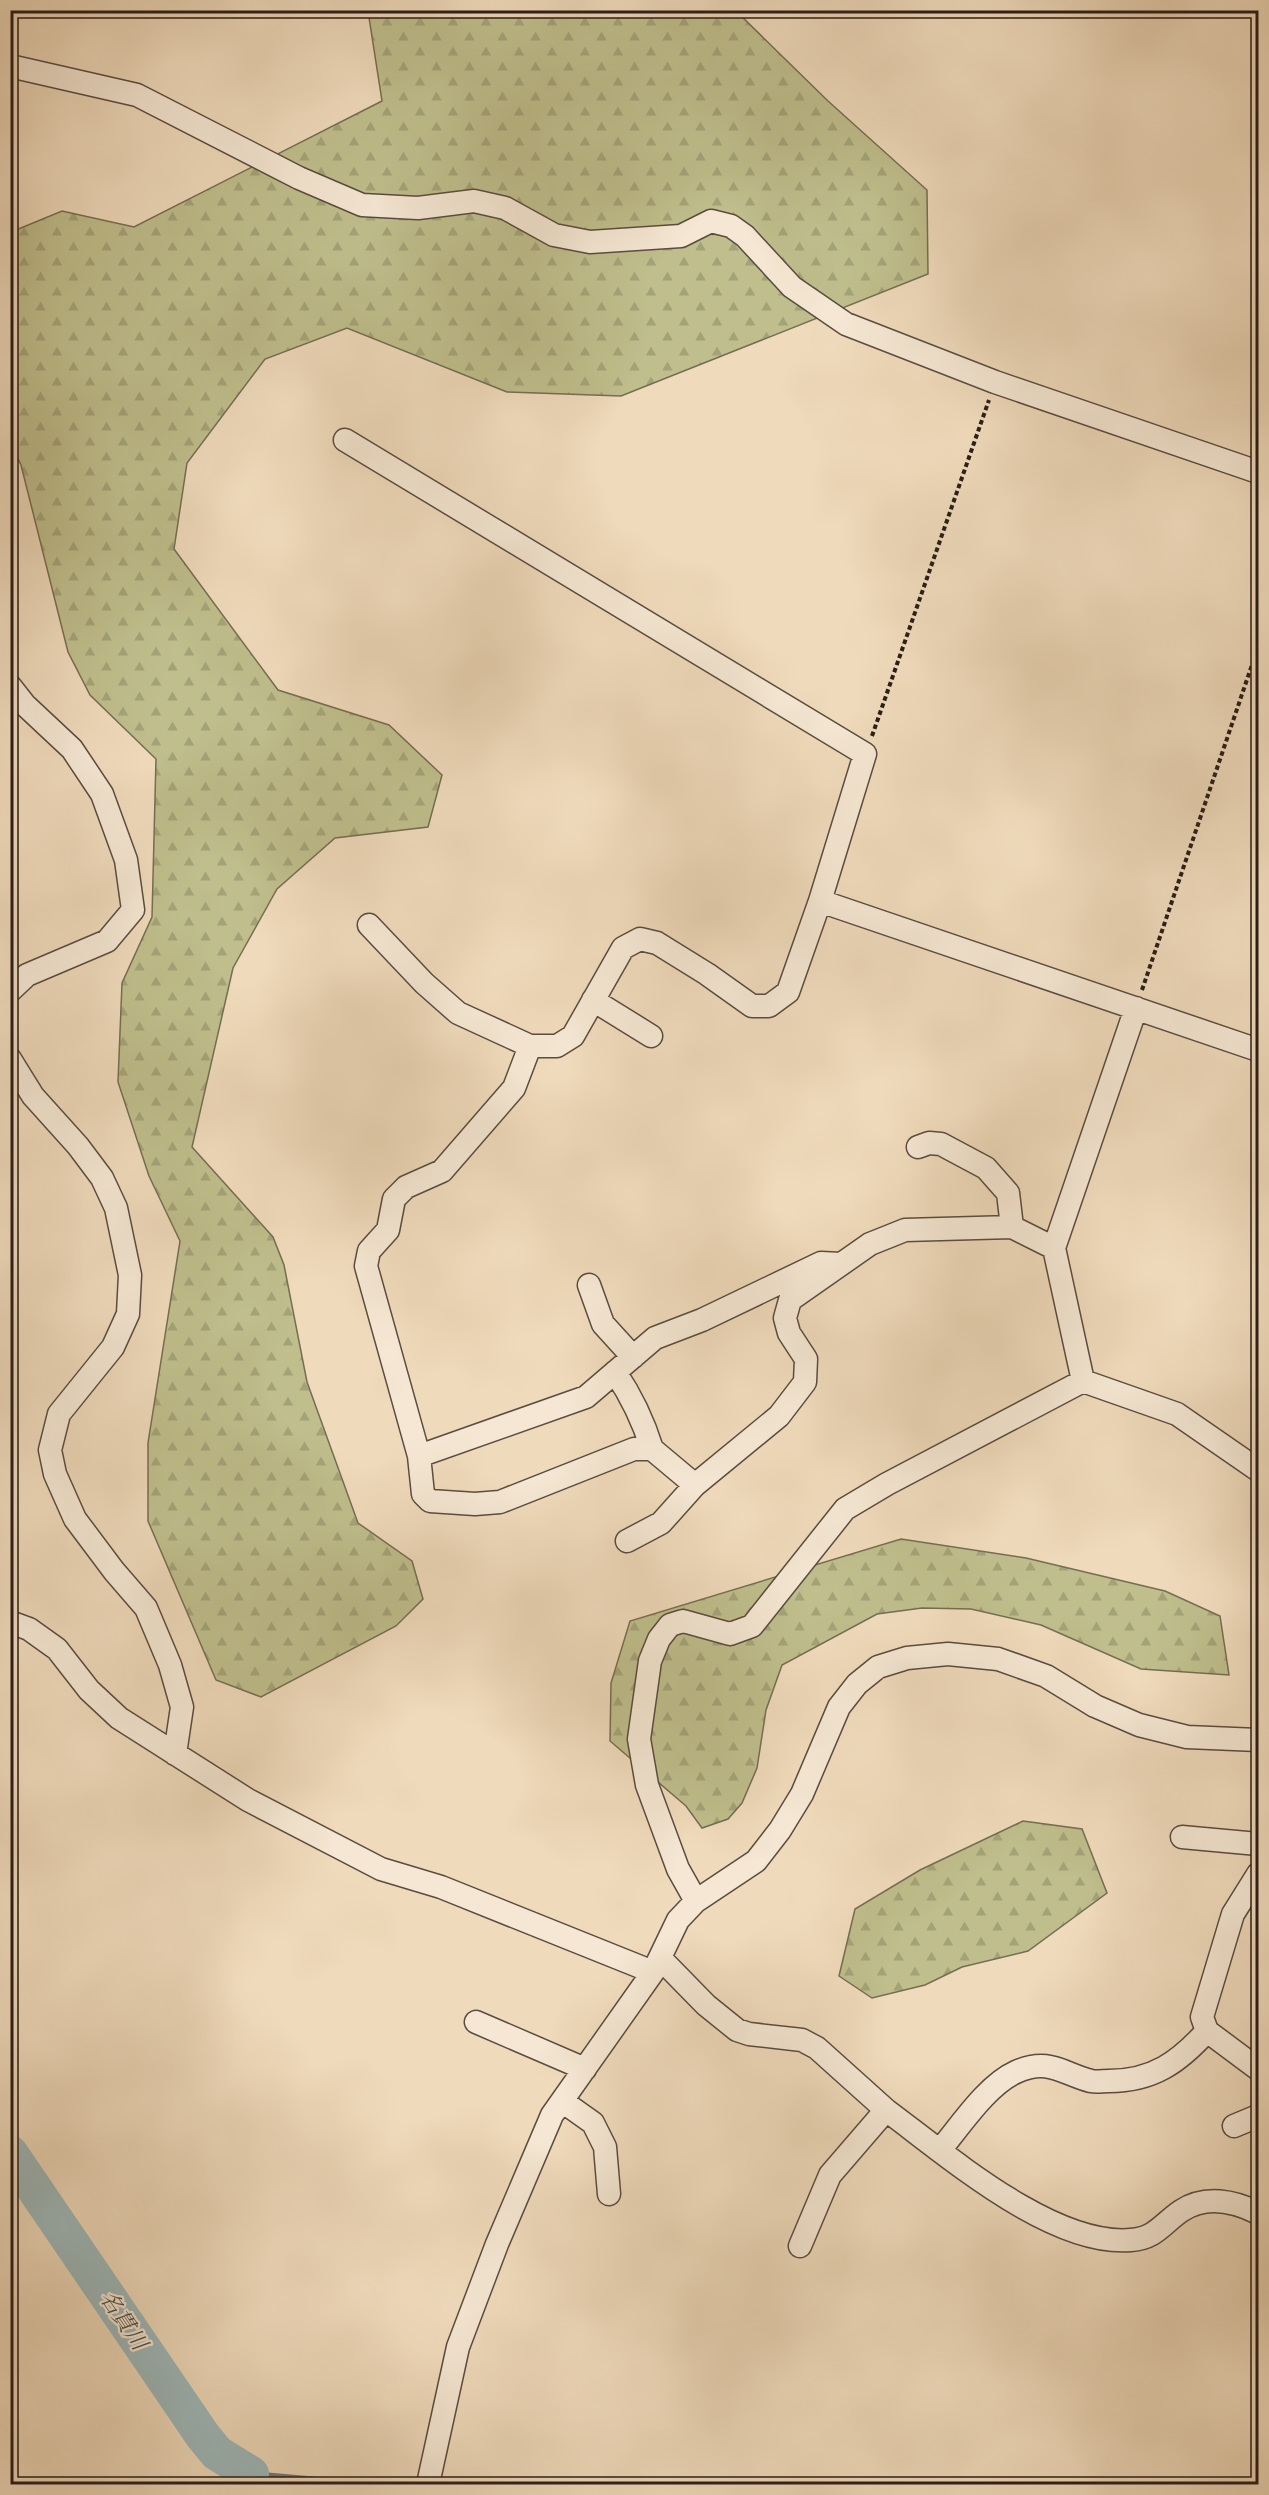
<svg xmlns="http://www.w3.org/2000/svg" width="1269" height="2495" viewBox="0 0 1269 2495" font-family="'EB Garamond','Noto Serif JP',serif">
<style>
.forest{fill:url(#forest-firs);stroke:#746e52;stroke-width:1.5}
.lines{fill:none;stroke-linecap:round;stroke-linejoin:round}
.stream{stroke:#6f7a79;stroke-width:6}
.river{stroke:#9db8ba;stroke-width:36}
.street-casing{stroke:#5a4c40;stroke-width:25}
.path{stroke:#291d17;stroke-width:4;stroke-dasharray:4.5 3;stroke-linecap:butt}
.street{stroke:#f5e7d3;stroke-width:22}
.labels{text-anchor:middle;stroke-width:4.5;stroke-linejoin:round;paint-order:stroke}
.water-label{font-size:22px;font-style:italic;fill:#4c4c48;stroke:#f5e7d3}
</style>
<defs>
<pattern id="forest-firs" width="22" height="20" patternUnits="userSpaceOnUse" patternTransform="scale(1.5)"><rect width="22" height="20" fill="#bfbe8c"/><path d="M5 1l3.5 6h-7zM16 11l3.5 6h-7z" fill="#a4a378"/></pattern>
</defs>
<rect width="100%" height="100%" fill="#efdabb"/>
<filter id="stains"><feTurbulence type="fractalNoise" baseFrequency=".00333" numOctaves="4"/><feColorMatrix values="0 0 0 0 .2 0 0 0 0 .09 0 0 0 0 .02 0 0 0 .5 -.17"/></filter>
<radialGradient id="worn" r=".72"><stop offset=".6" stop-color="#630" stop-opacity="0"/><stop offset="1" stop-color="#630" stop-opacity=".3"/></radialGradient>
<path class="forest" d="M368 11H736L828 101 927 190 928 274 621 396 507 392 347 328 265 359 187 463 174 549 278 690 389 725 442 775 428 827 335 838 277 889 233 968 192 1147 273 1237 284 1265 307 1382 358 1523 412 1561 423 1599 396 1626 261 1697 216 1680 148 1521V1443L180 1241 149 1176 118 1082 122 983 152 917 156 759 90 695 68 652 21 465 11 444V232L62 211 134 227 382 101Z
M901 1539 1026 1558 1165 1591 1220 1616 1229 1675 1141 1669 1041 1625 971 1609 922 1608 877 1614 782 1665 766 1710 757 1768 742 1803 728 1819 702 1828 686 1806 610 1741 611 1683 630 1621Z
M1023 1821 1082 1829 1107 1893 1028 1951 962 1967 925 1985 872 1998 839 1976 855 1909 920 1870Z"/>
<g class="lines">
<path class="stream" d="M251 2474 364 2484"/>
<path class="river" d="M10 2153 203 2436 217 2453 251 2474"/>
<g class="street-casing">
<path id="street" d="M10 66 137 95 299 178 362 205 418 208 474 201 505 208 554 235 590 242 681 236 711 221 731 226 745 236 792 287 846 324 995 382 1258 472
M345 440 865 754 820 901 788 992 769 1006H752L707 974 657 943 640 939 623 948 573 1036 557 1046H530
M10 686 25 705 72 749 102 794 126 860 133 910 107 941 27 975 10 991
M820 901 1258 1050
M369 925 424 983 458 1013 530 1046 514 1088 442 1171 406 1187 394 1199 388 1230 369 1251 366 1266 419 1456
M593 1000 651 1036
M10 1059 33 1096 78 1146 102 1178 116 1208 130 1275 128 1314 113 1347 59 1414 50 1450 55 1474 75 1519 114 1571 146 1608 170 1665 182 1707 175 1754
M918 1147 929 1143 941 1144 986 1168 1008 1193 1012 1227
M589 1285 603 1324 633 1357
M615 1372C632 1397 643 1420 652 1449
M1083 1381 1054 1248 1136 1008
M695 1485 652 1449H634L500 1502 475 1504 430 1501 423 1494 419 1456 586 1397 655 1338 702 1320 821 1263 841 1264
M627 1541 661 1523 695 1485 779 1416 805 1382 806 1359 789 1333 785 1318 790 1300 870 1244 905 1230 1012 1227 1054 1248
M10 1622 29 1629 57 1649 89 1690 119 1718 248 1800 381 1869 441 1887 653 1972
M1182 1837 1258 1844
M1258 1874 1233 1914 1202 2017 1207 2031 1258 2069
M696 1901 678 1869 647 1785 639 1739 650 1661 659 1639 670 1625 683 1621 730 1634 752 1626 845 1509 887 1484 1083 1381 1177 1414 1258 1470
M660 1958 706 2005 737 2030 749 2034 802 2040 817 2048 886 2110 830 2175 800 2246
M476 2022 585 2069
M562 2101 593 2123 605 2147 609 2194
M886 2110C947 2155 1052 2247 1131 2240 1156 2238 1162 2224 1181 2211 1205 2195 1234 2201 1258 2213
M1234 2126 1258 2116
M940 2150C961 2125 987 2085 1016 2072 1049 2057 1063 2074 1091 2081 1096 2082 1103 2081 1109 2081 1153 2081 1179 2062 1207 2031
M428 2484 458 2347 497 2244 552 2115 653 1972 678 1920 696 1901 756 1861 780 1830 802 1794 839 1707 857 1684 878 1667 907 1658 948 1654 998 1659 1046 1676 1095 1706 1139 1725 1187 1737 1258 1740"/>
</g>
<path class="path" d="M872 736 989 400
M1142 990 1258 647"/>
<use href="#street" class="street"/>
</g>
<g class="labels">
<g class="water-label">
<text transform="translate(124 2320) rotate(56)" y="8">名貫川</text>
</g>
</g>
<rect width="1269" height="2495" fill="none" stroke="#efdabb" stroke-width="36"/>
<rect x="12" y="12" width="1245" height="2471" fill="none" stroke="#291d17" stroke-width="3"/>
<rect x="18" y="18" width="1233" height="2459" fill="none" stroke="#291d17" stroke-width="1.5"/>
<rect width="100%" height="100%" filter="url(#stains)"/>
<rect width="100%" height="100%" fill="url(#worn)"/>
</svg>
